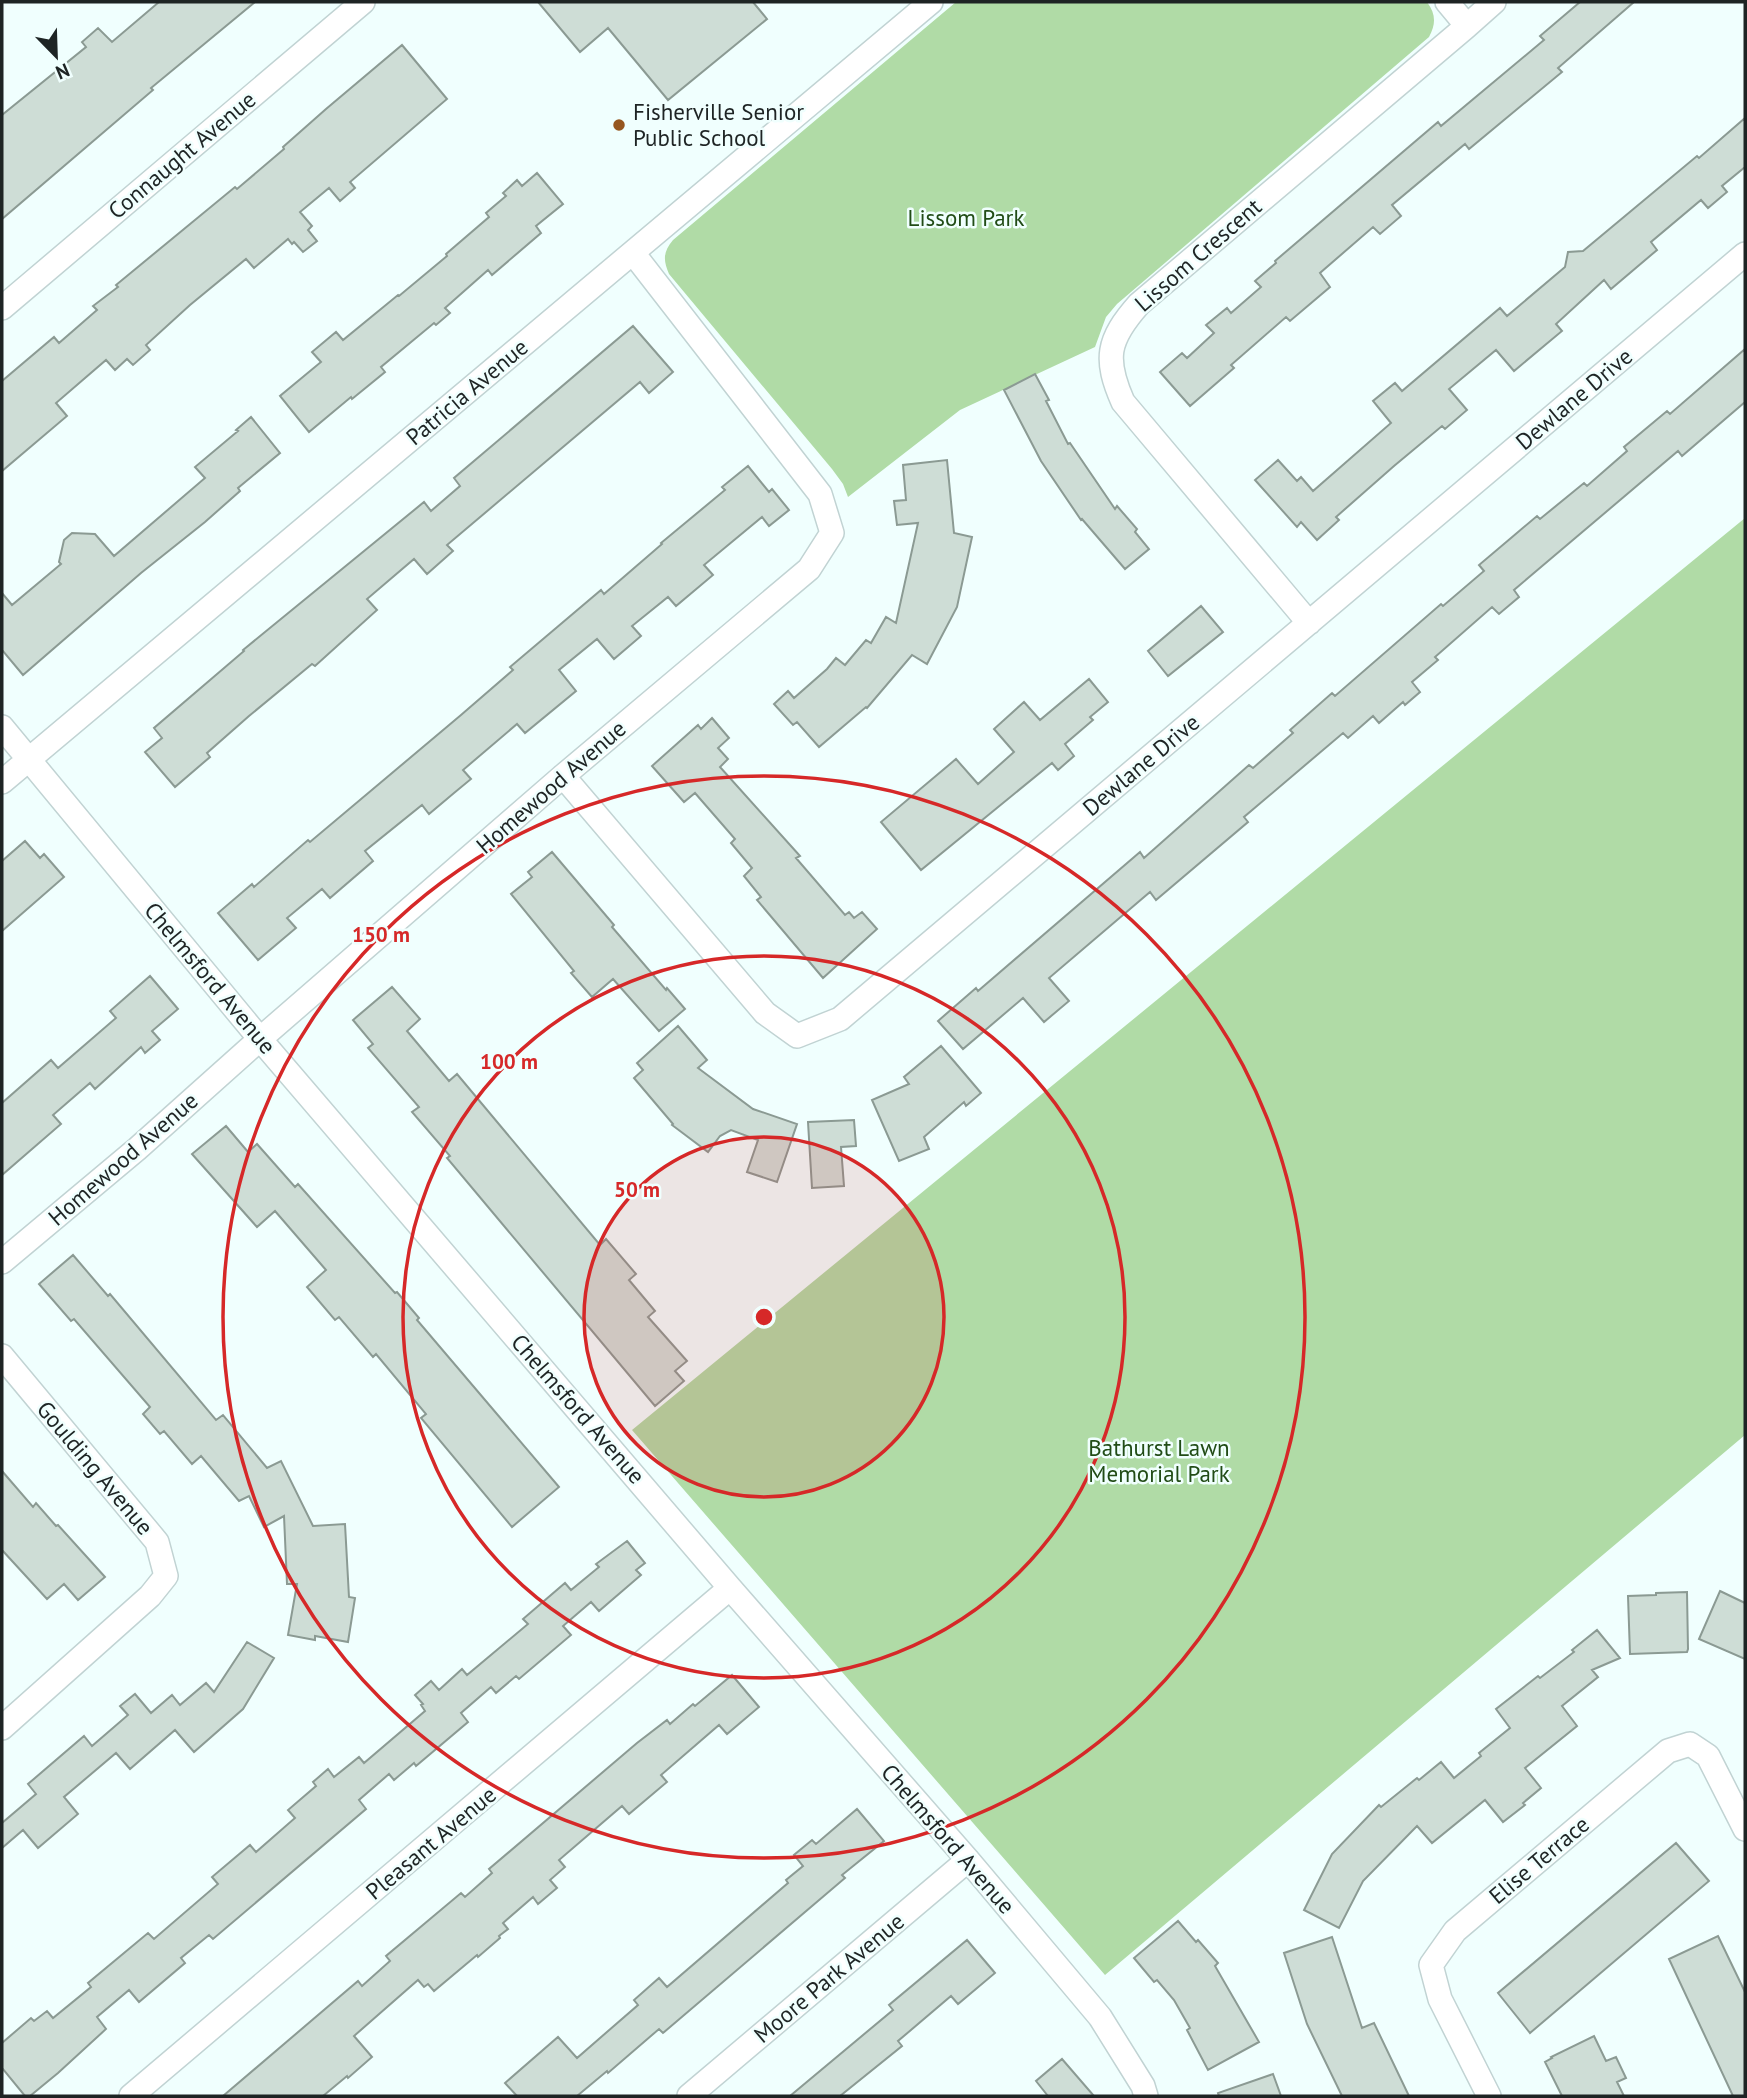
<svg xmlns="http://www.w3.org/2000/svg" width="1747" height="2098" viewBox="0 0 1747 2098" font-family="'PT Sans',sans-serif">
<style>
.green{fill:#b0dba6}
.building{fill:#ceddd6;stroke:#8b9a93;stroke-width:2}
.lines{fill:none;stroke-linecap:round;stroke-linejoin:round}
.minor-casing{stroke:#c1d3d3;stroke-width:26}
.minor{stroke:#fff;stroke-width:23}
.ring{fill:none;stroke:#d62828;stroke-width:3.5}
.poi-dot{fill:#96561f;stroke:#f0fffe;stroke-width:2.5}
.labels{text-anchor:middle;stroke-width:5;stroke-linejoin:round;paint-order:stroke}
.poi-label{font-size:23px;fill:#1e2424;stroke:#f0fffe;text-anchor:start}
.street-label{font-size:23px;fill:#1e2424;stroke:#f0fffe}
.park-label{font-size:23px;fill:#214c16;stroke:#f0fffe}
.centre{fill:#d62828;stroke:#f0fffe;stroke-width:3.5}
.ring-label{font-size:21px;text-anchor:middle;font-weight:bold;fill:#d62828;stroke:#f0fffe;stroke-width:5;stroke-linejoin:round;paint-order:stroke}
</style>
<rect width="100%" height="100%" fill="#f0fffe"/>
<path class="green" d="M956 2H1427C1436 14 1436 24 1429 37L1117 304 1106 317 1095 347 960 410 848 497 843 484 832 469 669 274C663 260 663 252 673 240Z
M1745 518V1435L1105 1975 632 1430Z"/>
<path class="building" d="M159 2H255L151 88 153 90 2 219V115L86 47 82 42 98 28 112 42Z
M538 2H753L767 19 668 100 608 28 580 52Z
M1580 2H1634L1558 68 1562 72 1469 149 1465 144 1392 205 1401 216 1380 234 1373 227 1320 273 1330 287 1290 321 1286 317 1231 365 1234 368 1190 406 1160 372 1182 353 1187 358 1214 333 1206 325 1227 308 1231 313 1261 287 1255 281 1276 263 1275 261 1438 122 1441 126 1544 40 1540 36Z
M402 45 447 99 350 182 355 188 340 201 329 188 300 212 312 226 308 230 317 241 303 252 294 242 292 244 288 239 254 268 246 259 190 305 146 345 150 350 133 365 127 359 115 370 106 360 56 403 67 416 2 471V381L54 337 59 343 97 310 93 306 118 287 116 285 235 187 237 189 284 149 283 147 326 109Z
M1745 118V167L1722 186 1727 192 1708 208 1701 200 1651 242 1657 250 1611 289 1604 280 1556 324 1562 331 1514 371 1496 350 1449 389 1467 410 1445 429 1442 426 1394 466 1336 517 1339 520 1317 540 1301 522 1297 527 1255 480 1278 460 1297 481 1301 477 1313 491 1391 423 1373 401 1395 383 1402 391 1500 308 1507 316 1565 267 1568 252 1583 251 1697 156 1699 158Z
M537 173 563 204 536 226 541 233 492 275 488 270 445 308 450 313 436 325 434 323 381 367 385 372 352 399 351 397 309 432 280 396 321 362 312 352 336 332 343 340 398 295 399 296 447 256 446 254 489 217 486 213 506 196 503 193 517 180 522 186Z
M633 326 673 372 649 393 640 382 447 545 453 551 427 574 414 559 367 599 377 610 315 666 312 664 249 716 207 753 210 757 175 787 145 752 162 738 154 728 244 651 243 650 424 502 431 511 460 486 454 478Z
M1745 349V402L1682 456 1678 451 1528 578 1514 590 1519 597 1499 614 1492 607 1435 657 1438 660 1412 682 1420 692 1405 705 1403 702 1379 723 1373 716 1348 738 1343 733 1244 817 1248 822 1156 900 1150 892 1049 978 1069 1001 1044 1022 1023 998 963 1049 938 1021 976 988 978 991 1140 852 1144 858 1249 765 1253 768 1293 733 1290 730 1332 693 1335 696 1441 604 1443 606 1484 571 1479 565 1511 538 1537 516 1540 519 1584 483 1587 486 1627 451 1624 447 1667 411 1670 414Z
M1035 374 1049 400 1046 401 1068 444 1070 443 1115 509 1117 506 1137 529 1135 532 1149 549 1125 569 1082 519 1081 520 1041 461 1004 390Z
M251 417 280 453 238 488 240 491 205 522 141 573 23 675 2 650V593L12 605 61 564 59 562 64 540 72 533 95 534 114 556 205 478 195 467 238 431 236 430Z
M947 460 954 533 972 537 957 607 927 664 912 655 867 708 866 707 819 747 797 722 793 725 774 704 788 691 794 698 827 669 836 658 845 665 866 640 871 643 886 617 896 623 918 523 897 525 894 501 906 500 903 465Z
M748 466 769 492 772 489 789 510 769 526 762 517 704 565 713 575 676 606 668 597 632 626 641 636 614 659 597 639 559 670 576 691 525 733 517 724 463 770 471 779 454 793 429 814 422 805 365 851 373 861 330 898 322 889 287 918 296 928 258 960 218 913 252 884 254 887 308 840 310 842 461 715 513 670 510 667 601 590 604 594 662 544 661 543 725 490 722 487Z
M1201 606 1223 632 1168 676 1148 651Z
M1089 679 1108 702 1090 717 1093 720 1065 744 1074 756 1058 770 1052 763 921 870 881 822 956 759 978 784 1014 752 994 729 1024 702 1040 720Z
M712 718 729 738 718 748 728 759 720 767 800 856 796 858 845 915 849 912 854 918 862 912 877 929 823 978 757 900 761 897 744 876 752 868 731 843 735 839 695 793 684 802 652 766 698 725 701 729Z
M25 841 40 858 44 854 64 877 2 931V861Z
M552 852 614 925 612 927 666 990 667 988 685 1009 659 1031 613 979 592 997 571 973 574 971 511 894 532 877 528 872Z
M150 976 178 1009 152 1031 160 1040 145 1053 141 1047 95 1089 90 1083 53 1115 61 1124 2 1175V1103L51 1060 58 1068 116 1018 110 1011Z
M392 987 420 1019 407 1031 449 1081 457 1074 600 1245 606 1239 636 1274 629 1280 655 1311 648 1317 687 1361 675 1371 684 1381 655 1406 447 1158 450 1156 412 1112 419 1107 368 1048 373 1044 353 1020Z
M678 1026 707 1060 698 1068 753 1109 797 1124 777 1182 747 1172 758 1140 731 1130 720 1136 708 1152 672 1125 673 1124 634 1078 643 1070 637 1063Z
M941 1046 981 1093 966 1106 964 1102 924 1137 929 1149 899 1161 872 1100 909 1084 904 1077Z
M854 1120 856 1146 841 1147 844 1186 812 1188 808 1122Z
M226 1126 248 1152 257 1144 295 1187 298 1184 395 1293 397 1292 419 1318 417 1320 559 1487 512 1527 421 1418 426 1414 376 1354 373 1357 339 1317 335 1320 307 1287 326 1270 275 1211 257 1227 192 1154Z
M73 1255 108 1296 110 1294 216 1420 223 1415 267 1468 281 1461 313 1526 345 1524 349 1597 355 1598 348 1642 315 1636V1640L288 1635 297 1584H287L284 1516 264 1527 249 1496 239 1501 201 1456 192 1464 164 1431 160 1434 143 1414 150 1407 74 1319 71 1321 39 1284Z
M2 1471 33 1507 36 1503 56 1526 58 1525 105 1577 78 1600 64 1584 47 1599 2 1550Z
M627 1541 645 1563 636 1570 641 1575 599 1611 591 1602 563 1626 571 1635 519 1679 516 1676 496 1693 491 1687 461 1713 468 1722 416 1766 414 1763 394 1780 389 1774 359 1800 366 1809 213 1939 209 1935 181 1958 185 1963 139 2002 129 1990 97 2017 106 2029 58 2073 30 2096H25L2 2068V2043L31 2018 34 2021 47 2011 53 2018 91 1987 88 1983 148 1933 154 1939 218 1884 212 1877 250 1845 256 1852 295 1818 288 1810 316 1786 313 1782 328 1769 334 1777 359 1757 364 1763 425 1711 421 1705 423 1704 415 1695 431 1681 439 1690 462 1669 467 1675 528 1624 523 1619 565 1583 571 1590 599 1567 596 1564Z
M1720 1591 1745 1603V1659L1699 1639Z
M1687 1592 1688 1649 1687 1652 1630 1654 1628 1596 1656 1595V1593Z
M1597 1630 1620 1658 1592 1670 1598 1677 1562 1706 1577 1726 1525 1768 1541 1788 1523 1803 1525 1805 1503 1822 1485 1800 1432 1843 1417 1826 1363 1881 1339 1928 1304 1910 1332 1854 1379 1805 1381 1807 1417 1778 1419 1780 1441 1762 1454 1778 1481 1756 1479 1753 1510 1728 1496 1709 1538 1676 1540 1678 1574 1652 1572 1650Z
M247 1642 274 1658 243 1709 194 1752 175 1730 130 1769 116 1753 64 1797 78 1814 38 1848 23 1830 2 1848V1823L36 1794 28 1784 84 1736 92 1746 128 1715 120 1706 135 1694 151 1713 172 1695 180 1705 206 1683 214 1692Z
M732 1675 759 1707 727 1734 719 1725 661 1775 667 1782 629 1814 622 1806 559 1860 565 1867 550 1880 557 1888 538 1904 533 1897 503 1923 508 1929 499 1936 500 1938 478 1957 477 1955 434 1991 428 1984 424 1987 418 1980 354 2036 372 2057 348 2078 347 2076 323 2096H223L358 1981 362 1986 390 1961 386 1956 461 1893 465 1897 492 1873 489 1869 637 1743 667 1720 670 1724 693 1704 695 1706Z
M857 1809 884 1841 842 1875 845 1878 663 2033 659 2029 608 2073 607 2071 577 2096H517L505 2083 558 2037 577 2058 638 2005 634 2000 659 1978 667 1987 788 1883 786 1880 803 1866 794 1855 812 1840 816 1844Z
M1676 1843 1709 1881 1530 2033 1498 1993Z
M1178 1921 1196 1942 1198 1940 1218 1963 1215 1966 1259 2042 1208 2070 1187 2030 1190 2028 1174 2000 1157 1980 1154 1982 1134 1958Z
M1718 1936 1745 1992V2096H1733L1669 1959Z
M1332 1937 1362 2028 1374 2023 1409 2096H1342L1307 2024 1284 1953Z
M967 1940 995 1973 958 2004 951 1996 898 2041 902 2046 840 2096H790L893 2010 889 2005Z
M1594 2036 1606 2061 1616 2057 1626 2078 1617 2082 1624 2096H1562L1545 2062 1552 2058 1551 2057Z
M1062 2059 1094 2096H1048L1036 2081Z
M1273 2074 1281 2096H1219L1218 2093Z"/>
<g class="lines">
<g class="minor-casing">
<path id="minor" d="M1447 2 1467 26
M2 308 363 2
M1309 623 1123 402C1104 359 1107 340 1139 304L1467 26 1494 2
M2 727 260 1039 730 1588 968 1860 1100 2017 1143 2086 1146 2096
M563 776 765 1013 797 1036 840 1019 1745 254
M2 782 931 2
M2 1262 137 1149 260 1039 563 776 809 569 832 533 820 494 633 253
M2 1356 157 1542 166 1576 150 1596 2 1728
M131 2096 730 1588
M689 2096 968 1860
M1489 2096 1440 1999 1431 1965 1455 1931 1668 1751 1690 1744 1708 1756 1745 1829"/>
</g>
<use href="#minor" class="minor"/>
</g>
<circle cx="764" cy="1317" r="180" fill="#d62828" fill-opacity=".12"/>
<g class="ring">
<circle cx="764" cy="1317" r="180"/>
<circle cx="764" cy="1317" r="361"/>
<circle cx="764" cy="1317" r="541"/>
</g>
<circle class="poi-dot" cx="619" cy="125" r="7"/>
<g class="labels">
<g class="poi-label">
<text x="633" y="120">Fisherville Senior<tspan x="633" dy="26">Public School</tspan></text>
</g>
<g class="street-label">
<text transform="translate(182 155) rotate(-40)" y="8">Connaught Avenue</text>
<text transform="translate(1198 255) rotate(-41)" y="8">Lissom Crescent</text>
<text transform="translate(467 392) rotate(-40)" y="8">Patricia Avenue</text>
<text transform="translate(1574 399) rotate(-40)" y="8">Dewlane Drive</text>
<text transform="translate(1141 765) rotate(-40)" y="8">Dewlane Drive</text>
<text transform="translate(551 787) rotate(-41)" y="8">Homewood Avenue</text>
<text transform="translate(210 978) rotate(50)" y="8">Chelmsford Avenue</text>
<text transform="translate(123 1159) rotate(-41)" y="8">Homewood Avenue</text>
<text transform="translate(578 1409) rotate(49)" y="8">Chelmsford Avenue</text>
<text transform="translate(95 1468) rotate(50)" y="8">Goulding Avenue</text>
<text transform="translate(948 1839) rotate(49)" y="8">Chelmsford Avenue</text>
<text transform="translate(431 1843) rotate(-40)" y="8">Pleasant Avenue</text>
<text transform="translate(1539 1860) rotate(-40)" y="8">Elise Terrace</text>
<text transform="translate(829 1978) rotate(-40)" y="8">Moore Park Avenue</text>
</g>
<g class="park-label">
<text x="966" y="226">Lissom Park</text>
<text x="1159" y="1456">Bathurst Lawn<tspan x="1159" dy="26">Memorial Park</tspan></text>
</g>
</g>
<circle cx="764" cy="1317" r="10" class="centre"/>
<g class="ring-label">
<text x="381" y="942">150 m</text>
<text x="509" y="1069">100 m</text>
<text x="637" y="1197">50 m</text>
</g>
<rect width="1747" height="2098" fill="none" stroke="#1e2424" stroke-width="7"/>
<g transform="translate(56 56) rotate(157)" stroke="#f0fffe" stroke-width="5" paint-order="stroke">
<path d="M0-5L12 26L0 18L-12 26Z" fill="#1e2424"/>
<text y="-10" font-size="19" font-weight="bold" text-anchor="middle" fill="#1e2424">N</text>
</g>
</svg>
